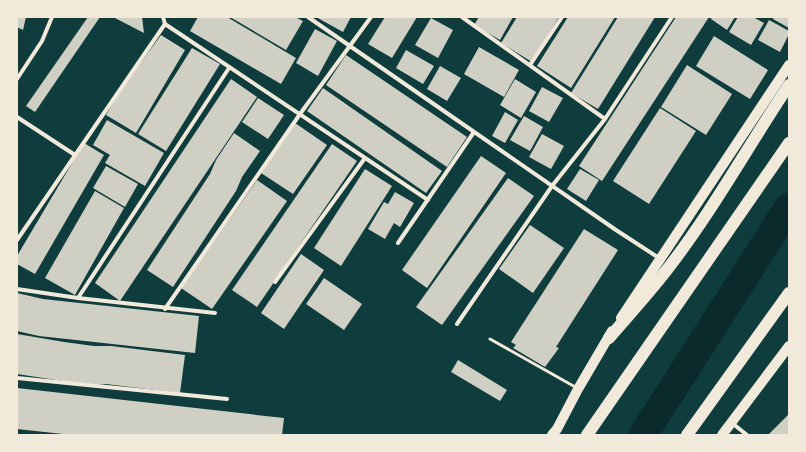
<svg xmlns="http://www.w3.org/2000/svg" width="806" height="452" viewBox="0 0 806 452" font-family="'PT Sans',sans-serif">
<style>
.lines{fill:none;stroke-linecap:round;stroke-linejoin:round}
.river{stroke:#0a2a2b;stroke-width:29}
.building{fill:#cfcfc3}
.service{stroke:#f1e9da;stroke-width:3}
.minor{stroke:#f1e9da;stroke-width:4}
.primary{stroke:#f1e9da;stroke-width:10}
.motorway{stroke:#f1e9da;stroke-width:12}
</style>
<rect width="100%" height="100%" fill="#0f3d3e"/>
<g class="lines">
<path class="river" d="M643 435 789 207"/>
</g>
<path class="building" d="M17 17H26L23 30 17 27Z
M88 17H100L35 112 26 106Z
M113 17H142L144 33Z
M198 17H227L296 58 281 84 190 31Z
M230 17H295L303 21 286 50Z
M316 17H351L343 32Z
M385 17H417L392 58 368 44Z
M479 17H513L500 40 474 25Z
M517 17H559L532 62 501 43Z
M568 17H615L571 88 537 66Z
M618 17H655L598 109 571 93Z
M676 17H709L602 181 579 166Z
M712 17H735L727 30 711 19Z
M738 17H753L764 23 751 45 729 32Z
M774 17H789V28L773 19Z
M431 18 453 30 438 58 415 45Z
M769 20 789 31V34L780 52 758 40Z
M315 29 337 41 318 76 296 63Z
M161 35 185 50 136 133 106 115 118 94Z
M714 36 768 70 750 99 696 66Z
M479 47 519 70 504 97 464 74Z
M192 48 220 64 166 151 138 134Z
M406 50 434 66 423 84 396 68Z
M346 55 467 137 447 167 326 85Z
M687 65 732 94 706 135 661 107Z
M440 66 461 78 447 101 427 89Z
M231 79 257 97 120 301 95 283Z
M515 79 536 92 521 118 500 105Z
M542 87 563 98 549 122 529 111Z
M323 88 442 171 426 193 307 111Z
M258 98 284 115 268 139 242 122Z
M660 108 696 131 649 204 613 181Z
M505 112 518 120 505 143 492 136Z
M524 116 543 127 530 151 510 140Z
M107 120 164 153 145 186 105 163 110 155 93 145Z
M295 123 327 145 293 194 261 173Z
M234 133 260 151 242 177 236 191 173 287 147 270 210 174 216 160Z
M542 134 564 146 551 169 529 157Z
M84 143 104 155 35 274 17 264V256Z
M332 144 357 161 257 307 232 290Z
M481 156 506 173 427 288 402 270Z
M106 166 138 184 125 207 93 188Z
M365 169 392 186 341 266 314 248Z
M580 169 599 180 586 201 567 189Z
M508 178 534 196 442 325 416 307Z
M257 180 287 201 212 309 181 288Z
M95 191 124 208 75 295 45 278Z
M395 192 414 203 400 227 394 223 385 239 368 229 384 202 388 204Z
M530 225 564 248 533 293 499 269Z
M584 229 618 250 556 347 559 348 545 367 513 348 516 345 511 342Z
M301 254 324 270 284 329 261 313Z
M324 278 362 304 344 330 306 304Z
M17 293 43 299 199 316 195 353 39 336 17 331Z
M17 334 64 342 94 346H111L185 355 180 393 106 384 89 385 17 374Z
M458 360 507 390 500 401 451 372Z
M17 388 284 418 282 435H72L17 429Z
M789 414V435L769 434Z"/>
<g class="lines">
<path class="service" d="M490 339 577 388"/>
<path class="minor" d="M163 17 165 24
M308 17 616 230 659 258
M462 17 605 119
M165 24 428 200
M530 65 562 17
M17 79 42 41 52 17
M17 117 75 155
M17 240 165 24
M398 243 474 132
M275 282 365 158
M17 289 78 298 215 313
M78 298 229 68
M165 309 300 114 371 17
M457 324 552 186 605 119 672 17
M17 378 227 399
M732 423 747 435"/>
<path class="primary" d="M621 318 789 65
M552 435 557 429 578 389 612 331
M722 435 789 346"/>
<path class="motorway" d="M609 338C628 316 648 294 666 271 712 212 748 146 789 85
M587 435 789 143
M687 435 789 293"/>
</g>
<rect width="806" height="452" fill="none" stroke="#f1e9da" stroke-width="36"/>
</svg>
